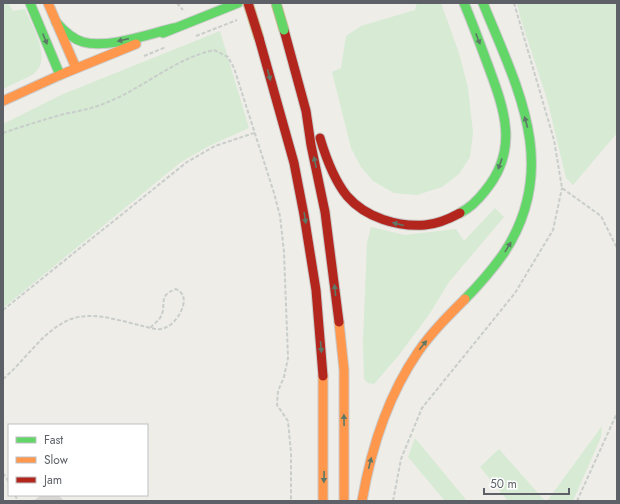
<svg xmlns="http://www.w3.org/2000/svg" width="620" height="504" viewBox="0 0 620 504" font-family="Jost,sans-serif">
<style>
.green{fill:#d6ead4}
.building{fill:#d7d6d3;stroke:#dddcd8}
.lines{fill:none;stroke-linecap:round;stroke-linejoin:round}
.fast-casing{stroke:#c9cac9;stroke-width:11}
.slow-casing{stroke:#c9cac9;stroke-width:11}
.jam-casing{stroke:#c9cac9;stroke-width:11}
.path{stroke:#c9cecb;stroke-width:2;stroke-dasharray:4 2;stroke-linecap:butt}
.fast{stroke:#63d668;stroke-width:9}
.slow{stroke:#ff974d;stroke-width:9}
.jam{stroke:#b3261e;stroke-width:9}
.fast-bridge-casing{stroke:#c6b994;stroke-width:11;stroke-linecap:butt}
.jam-bridge-casing{stroke:#c6b994;stroke-width:11;stroke-linecap:butt}
.fast-bridge{stroke:#63d668;stroke-width:9}
.jam-bridge{stroke:#b3261e;stroke-width:9}
.oneway{fill:#5e7867}
</style>
<rect width="100%" height="100%" fill="#eeede8"/>
<path class="green" d="M3 3H8L13 11 25 9C32 26 54 61 32 75 23 80 12 84 3 89Z
M417 3H441L459 53 468 88 473 133 470 157 459 174 442 187 417 195 394 193 373 181 361 167 351 148 332 72 341 68 346 36 361 26 415 10Z
M517 3H617V133L573 185 566 178 547 99 521 20Z
M220 31 249 128 209 146 181 162 3 308V124L61 95Z
M495 208 504 217 449 282 430 313 399 355 374 384 368 383 364 379 363 342 367 243 371 227 405 235 456 229 464 241Z
M602 426 601 437 573 501H547Z
M415 438 467 501H445L408 457Z
M499 449 545 501H508L480 467Z"/>
<path class="building" d="M41 495H58L64 501H34Z"/>
<g class="lines">
<g class="fast-casing">
<path id="fast" d="M30 3 60 75
M56 22C63 30 72 39 83 42 108 49 149 34 174 28
M163 33 238 3
M460 213C470 208 478 200 485 191 521 148 503 106 486 60 479 41 472 22 464 3
M465 299C479 285 492 270 504 253 561 166 517 87 483 3"/>
</g>
<g class="slow-casing">
<path id="slow" d="M48 3 76 68
M3 101 60 75 136 44
M339 322 344 370V501
M323 501V376
M362 501C371 449 387 397 418 352 431 333 448 316 465 299"/>
</g>
<g class="jam-casing">
<path id="jam" d="M284 30 306 111 311 145 325 212 339 322
M259 38 294 163 304 215 316 290 323 376
M320 138C326 158 334 180 347 196 366 218 398 227 425 225 438 224 449 219 460 213"/>
</g>
<path class="path" d="M177 3 183 10
M514 3 554 140 562 188 601 216 617 248
M196 36 237 20
M144 56 166 47
M3 133C23 126 43 120 64 114 79 111 95 108 108 102 145 87 174 59 214 50L228 57 234 68 274 193 280 216 284 252 288 358 284 377 278 391 277 405 288 421 291 453V501
M3 310 187 162 215 146 254 133
M3 379C26 360 43 330 71 319 94 311 120 321 143 326 148 327 155 330 161 329 172 327 180 316 183 306 185 297 183 293 176 289 156 296 168 306 160 318 157 322 153 325 150 328
M3 473 9 482
M15 495 18 501
M393 501 401 459 422 408 515 293 553 230 562 188
M577 501 617 413"/>
<use href="#fast" class="fast"/>
<use href="#slow" class="slow"/>
<use href="#jam" class="jam"/>
<g class="fast-bridge-casing">
<path id="fast-bridge" d="M276 3 284 30"/>
</g>
<g class="jam-bridge-casing">
<path id="jam-bridge" d="M248 3 259 38"/>
</g>
<use href="#fast-bridge" class="fast-bridge"/>
<use href="#jam-bridge" class="jam-bridge"/>
</g>
<defs><path id="oneway-solid" d="M-6-.8H1V-3.2L6.5 0L1 3.2V.8H-6Z"/></defs>
<g class="oneway">
<use href="#oneway-solid" transform="translate(45 39) rotate(68)"/>
<use href="#oneway-solid" transform="translate(478 39) rotate(69)"/>
<use href="#oneway-solid" transform="translate(123 40) rotate(167)"/>
<use href="#oneway-solid" transform="translate(269 75) rotate(75)"/>
<use href="#oneway-solid" transform="translate(526 122) rotate(-105)"/>
<use href="#oneway-solid" transform="translate(315 162) rotate(-102)"/>
<use href="#oneway-solid" transform="translate(500 164) rotate(110)"/>
<use href="#oneway-solid" transform="translate(305 218) rotate(81)"/>
<use href="#oneway-solid" transform="translate(398 224) rotate(-166)"/>
<use href="#oneway-solid" transform="translate(508 247) rotate(-58)"/>
<use href="#oneway-solid" transform="translate(335 290) rotate(-96)"/>
<use href="#oneway-solid" transform="translate(423 345) rotate(-51)"/>
<use href="#oneway-solid" transform="translate(321 347) rotate(85)"/>
<use href="#oneway-solid" transform="translate(344 420) rotate(-91)"/>
<use href="#oneway-solid" transform="translate(370 463) rotate(-76)"/>
<use href="#oneway-solid" transform="translate(324 477) rotate(92)"/>
</g>
<rect width="620" height="504" fill="none" stroke="#5d6167" stroke-width="8"/>
<rect x="8" y="424" width="140" height="72" fill="#ffffff" stroke="#bec0c2"/>
<rect x="16" y="437" width="20" height="6" fill="#63d668" stroke="#bec0c2"/>
<text x="44" y="444" font-size="12" fill="#5d6167">Fast</text>
<rect x="16" y="457" width="20" height="6" fill="#ff974d" stroke="#bec0c2"/>
<text x="44" y="464" font-size="12" fill="#5d6167">Slow</text>
<rect x="16" y="477" width="20" height="6" fill="#b3261e" stroke="#bec0c2"/>
<text x="44" y="484" font-size="12" fill="#5d6167">Jam</text>
<path d="M484 488v6h85v-6" fill="none" stroke="#5d6167" stroke-width="2"/>
<text x="490" y="488" font-size="12" fill="#5d6167" stroke="#ffffff" stroke-width="3" paint-order="stroke">50 m</text>
</svg>
